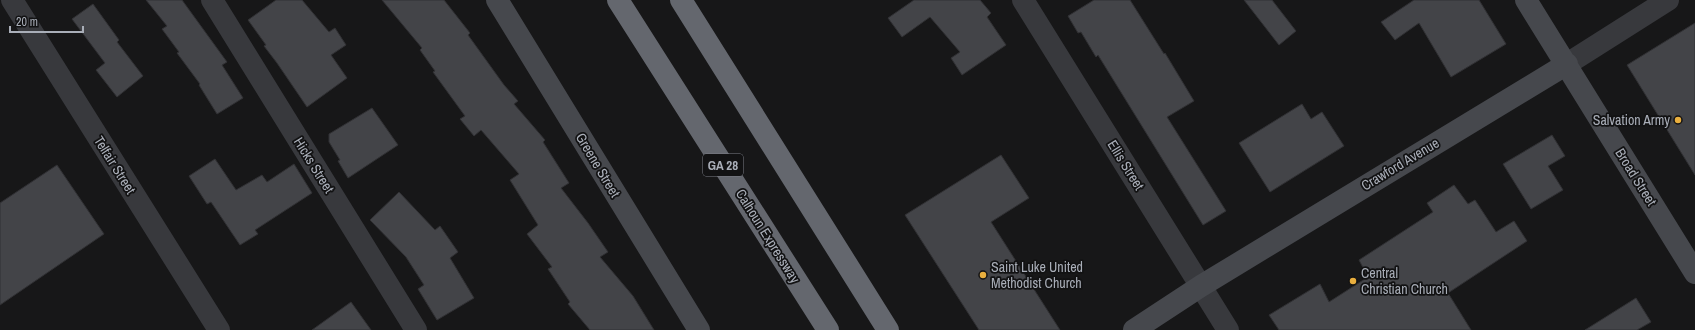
<svg xmlns="http://www.w3.org/2000/svg" width="1695" height="330" viewBox="0 0 1695 330" font-family="'Archivo Narrow',sans-serif">
<style>
.building{fill:#434448;stroke:#313134}
.lines{fill:none;stroke-linecap:round;stroke-linejoin:round}
.street{stroke:#38393d;stroke-width:22}
.secondary{stroke:#46484d;stroke-width:22}
.highway{stroke:#64676e;stroke-width:22}
.poi-dot{fill:#e9af3e;stroke:#121213;stroke-width:1.5}
.labels{text-anchor:middle;stroke-width:3.5;stroke-linejoin:round;paint-order:stroke}
.shield{fill:#121213;stroke:#7c7f86;stroke-width:1}
.shield-label{font-size:13px;font-weight:bold;fill:#a9aeb8}
.poi-label{font-size:14px;fill:#a9aeb8;stroke:#121213;text-anchor:start}
.street-label{font-size:14px;fill:#a9aeb8;stroke:#121213}
</style>
<rect width="100%" height="100%" fill="#171718"/>
<path class="building" d="M146 0H182L227 62 222 65 243 98 217 114 199 85 200 84 177 53 179 52 162 29 167 26Z
M276 0H302L329 32 335 28 346 45 331 55 347 78 307 107 277 63 264 46 266 45 248 20Z
M382 0H444L470 33 468 35 504 85 518 101 514 104 545 140 543 142 569 183 561 188 588 223 608 252 600 257 633 296 654 330H590L568 304 570 302 548 269 552 267 527 234 538 225 510 180 519 174 481 130 474 136 460 119 465 116 433 72 435 71 420 50 422 48Z
M914 0H980L991 13 987 17 1006 45 962 75 951 58 960 52 930 17 902 37 888 18Z
M1094 0H1130L1164 54 1165 53 1194 101 1167 117 1226 211 1203 225 1098 55 1096 57 1081 32 1078 33 1068 16Z
M1244 0H1272L1296 31 1279 45Z
M1414 0H1479L1506 44 1451 77 1419 23 1395 40 1381 22Z
M93 4 119 40 117 42 143 76 117 97 96 70 105 63 72 19Z
M1695 23V175L1627 65Z
M1302 104 1311 119 1322 112 1344 146 1270 192 1239 143Z
M372 108 398 145 348 178 338 161 340 160 329 142V134Z
M1552 135 1565 156 1548 166 1563 190 1531 209 1503 164Z
M1001 155 1029 198 991 222 1060 330H979L905 215Z
M215 159 236 190 262 175 267 182 294 164 312 193 255 230 258 234 240 245 211 202 207 204 189 176Z
M57 165 104 234 0 305V203Z
M1454 185 1468 204 1475 200 1496 232 1514 221 1527 241 1448 293 1471 330H1279L1269 315 1320 284 1329 302 1368 277 1359 260 1433 212 1427 203Z
M399 192 435 230 440 226 458 252 450 258 474 298 437 320 418 289 424 285 406 257 370 220Z
M1636 298 1651 322 1637 330H1585Z
M351 302 371 330H312Z"/>
<g class="lines">
<path class="street" d="M12 0 219 330
M212 0 416 330
M1023 0 1228 330
M1567 64 1668 0"/>
<path class="secondary" d="M497 0 699 330
M1526 0 1695 273
M1134 330 1201 286 1567 64"/>
<path class="highway" d="M618 0 828 330
M681 0 888 330"/>
</g>
<g class="poi-dot">
<circle cx="1678" cy="120" r="4"/>
<circle cx="983" cy="275" r="4"/>
<circle cx="1353" cy="281" r="4"/>
</g>
<g class="labels">
<rect class="shield" x="703" y="154" width="40" height="22" rx="3"/>
<g class="shield-label">
<text x="723" y="170">GA 28</text>
</g>
<g class="poi-label">
<text x="1670" y="125" text-anchor="end">Salvation Army</text>
<text x="991" y="272">Saint Luke United<tspan x="991" dy="16">Methodist Church</tspan></text>
<text x="1361" y="278">Central<tspan x="1361" dy="16">Christian Church</tspan></text>
</g>
<g class="street-label">
<text transform="translate(1400 164) rotate(-31)" y="5">Crawford Avenue</text>
<text transform="translate(115 165) rotate(58)" y="5">Telfair Street</text>
<text transform="translate(314 165) rotate(58)" y="5">Hicks Street</text>
<text transform="translate(598 165) rotate(59)" y="5">Greene Street</text>
<text transform="translate(1126 165) rotate(58)" y="5">Ellis Street</text>
<text transform="translate(1636 177) rotate(58)" y="5">Broad Street</text>
<text transform="translate(768 236) rotate(58)" y="5">Calhoun Expressway</text>
</g>
</g>
<path d="M10 26v6h73v-6" fill="none" stroke="#a9aeb8" stroke-width="2"/>
<text x="16" y="26" font-size="12" fill="#a9aeb8" stroke="#121213" stroke-width="3" paint-order="stroke">20 m</text>
</svg>
